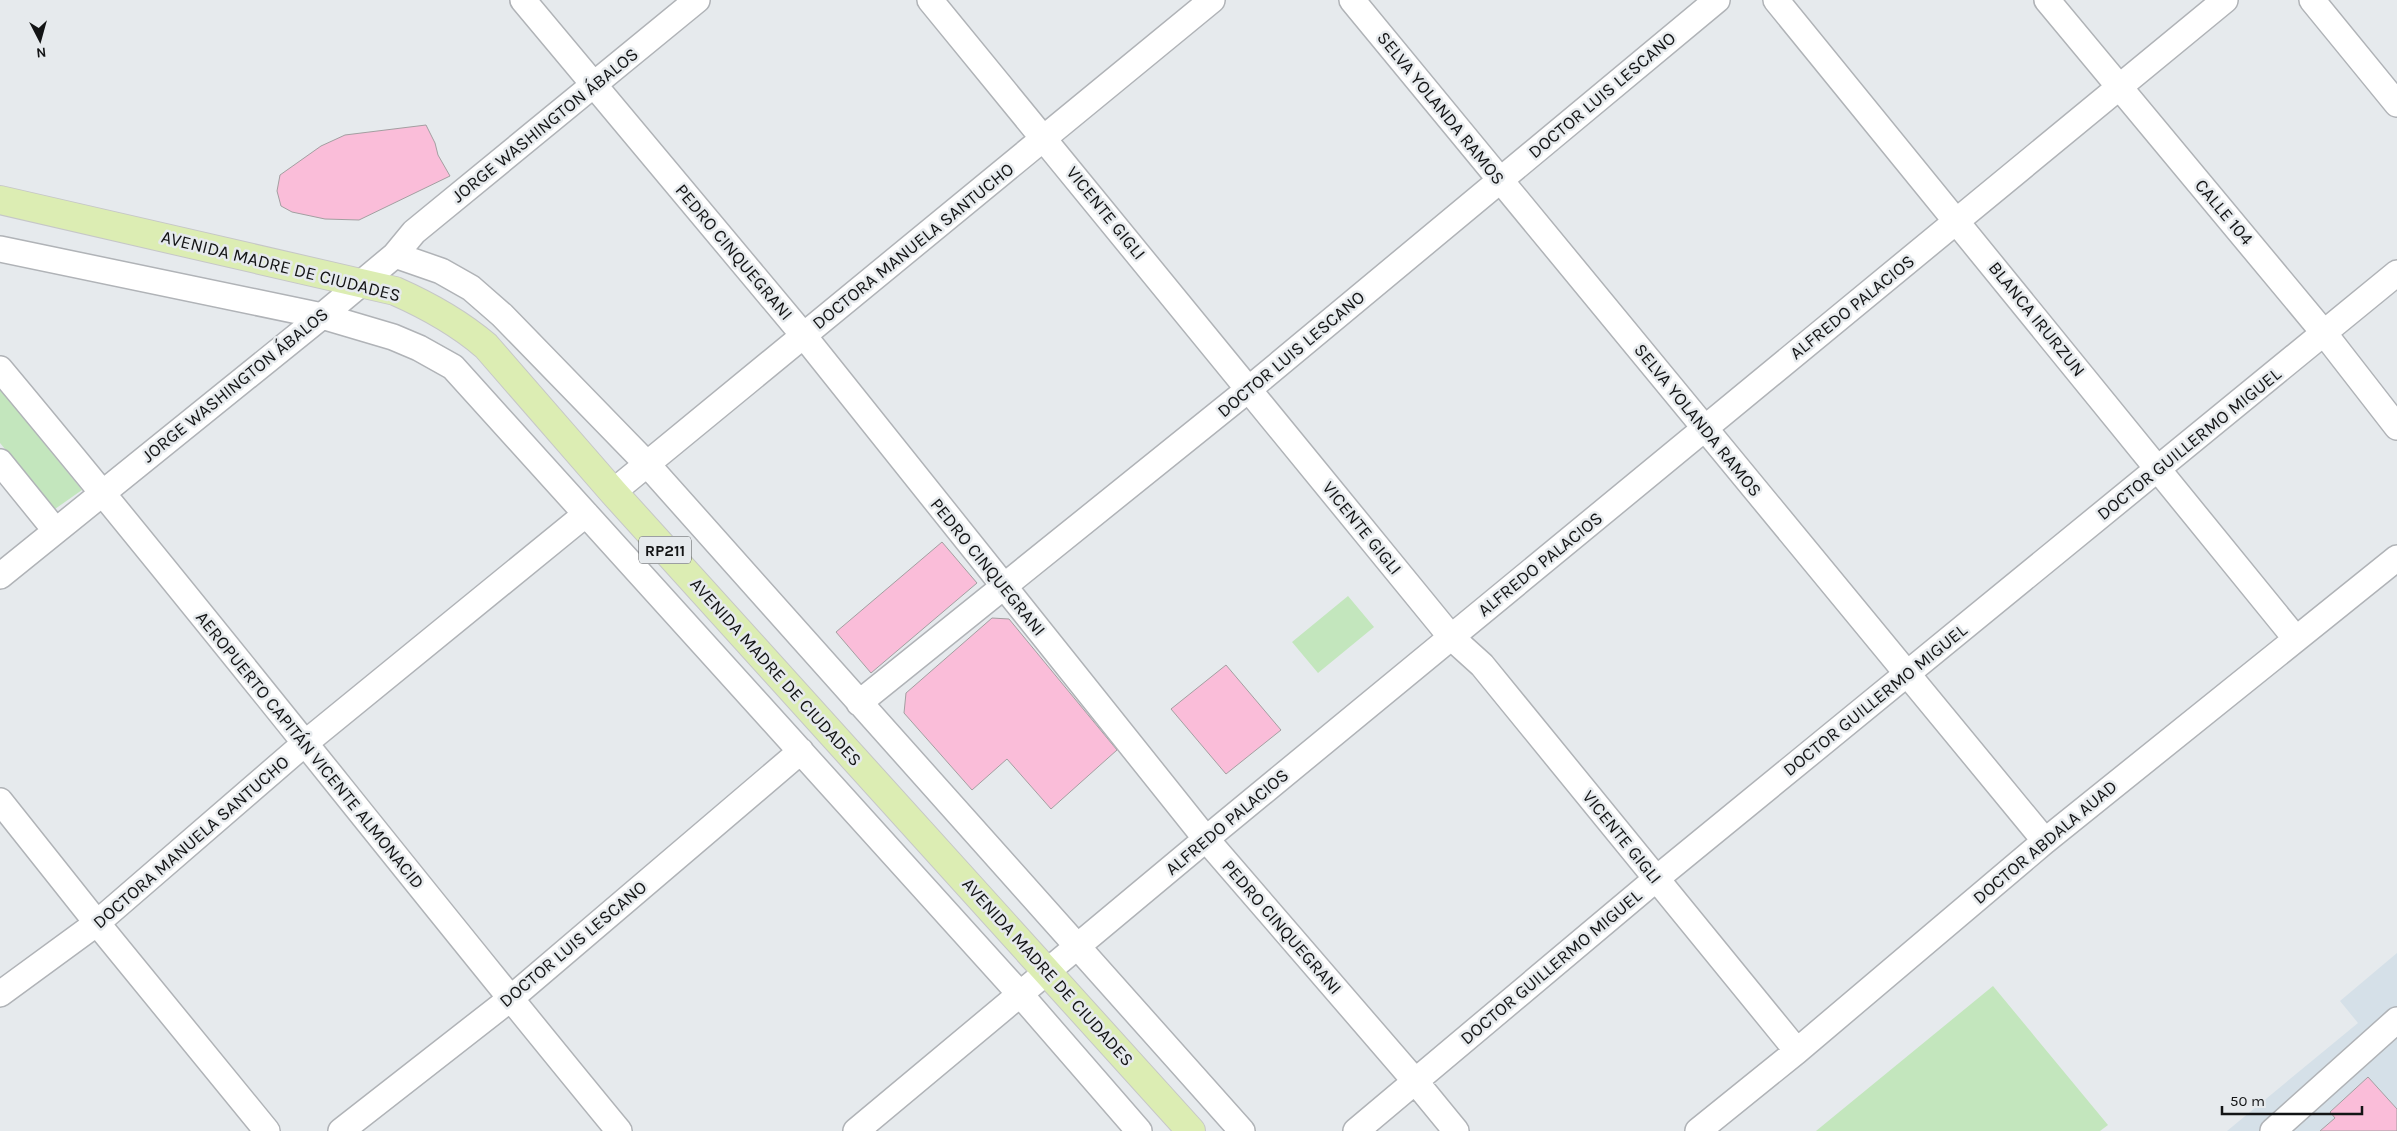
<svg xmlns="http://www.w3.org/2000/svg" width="2397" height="1131" viewBox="0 0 2397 1131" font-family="Karla,sans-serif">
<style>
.built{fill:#d5e0e8}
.green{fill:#c3e6bd}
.building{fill:#fabdd9;stroke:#a39fa1}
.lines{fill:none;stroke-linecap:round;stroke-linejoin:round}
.minor-casing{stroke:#b0b3b7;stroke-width:28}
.major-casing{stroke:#c6c7c7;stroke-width:30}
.minor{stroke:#fff;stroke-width:25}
.major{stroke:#dcedb3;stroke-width:28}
.labels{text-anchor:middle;stroke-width:5;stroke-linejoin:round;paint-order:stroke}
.shield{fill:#e6eaed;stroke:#525456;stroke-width:1}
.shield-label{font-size:16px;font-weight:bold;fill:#131415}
.street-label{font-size:18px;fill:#131415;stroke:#e6eaed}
</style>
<rect width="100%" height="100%" fill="#e6eaed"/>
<path class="built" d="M2397 953V1131H2227L2358 1023 2340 1001Z"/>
<path class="green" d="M0 389 82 490 55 509 0 443Z
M1348 596 1374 627 1318 673 1292 642Z
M1993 986 2108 1125 2100 1131H1816Z"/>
<path class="building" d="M426 125 435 143 438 155 450 176 359 220 325 219 292 212 281 206 277 191 280 175 321 146 345 135Z
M942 542 977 583 871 673 836 632Z
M992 618 1009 619 1117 750 1051 809 1007 759 972 790 904 713 906 693Z
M1226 665 1281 730 1226 774 1171 709Z
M2368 1077 2397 1109V1131H2320L2335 1118 2330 1112Z"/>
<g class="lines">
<g class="minor-casing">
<path id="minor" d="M523 0 804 336 1206 839 1415 1081 1456 1131
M930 0 1451 637 1482 665 1797 1051
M1352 0 2045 841
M1776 0 2296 639
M2047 0 2324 333 2397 427
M2312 0 2397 104
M0 249 322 316 393 337 419 348 453 367 1020 994 1139 1131
M395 255 441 271 471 288 502 315 647 464 1242 1131
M0 369C210 620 411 879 619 1131
M0 462 55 530
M613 492 1212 0
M0 576 322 316 395 255 414 232 697 0
M859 703 1249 389 1717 0
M0 801 97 923 267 1131
M0 994 97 923 304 744 586 514
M341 1131 510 999 801 751
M856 1131 1206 839 2225 0
M1356 1131 1656 879 2397 273
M1698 1131 1797 1051 2045 841 2397 558
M2273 1131 2397 1020"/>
</g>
<g class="major-casing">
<path id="major" d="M0 200 395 291C429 306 458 322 486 346L613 492 1191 1131"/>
</g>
<use href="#minor" class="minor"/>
<use href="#major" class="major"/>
</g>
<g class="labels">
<rect class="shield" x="639" y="536.5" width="52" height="27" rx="4"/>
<g class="shield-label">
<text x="665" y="556">RP211</text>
</g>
<g class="street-label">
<text transform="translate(1602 95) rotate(-40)" y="6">DOCTOR LUIS LESCANO</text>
<text transform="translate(1441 108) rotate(51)" y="6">SELVA YOLANDA RAMOS</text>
<text transform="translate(545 125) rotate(-39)" y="6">JORGE WASHINGTON ÁBALOS</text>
<text transform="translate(2224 212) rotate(50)" y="6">CALLE 104</text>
<text transform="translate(1106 213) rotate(51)" y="6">VICENTE GIGLI</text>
<text transform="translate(913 246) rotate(-39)" y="6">DOCTORA MANUELA SANTUCHO</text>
<text transform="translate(734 252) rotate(50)" y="6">PEDRO CINQUEGRANI</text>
<text transform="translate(281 266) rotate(14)" y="6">AVENIDA MADRE DE CIUDADES</text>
<text transform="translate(1852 307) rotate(-39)" y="6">ALFREDO PALACIOS</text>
<text transform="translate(2037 319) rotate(51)" y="6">BLANCA IRURZUN</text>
<text transform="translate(1291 354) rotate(-40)" y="6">DOCTOR LUIS LESCANO</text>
<text transform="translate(235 385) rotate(-39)" y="6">JORGE WASHINGTON ÁBALOS</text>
<text transform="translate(1698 420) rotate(51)" y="6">SELVA YOLANDA RAMOS</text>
<text transform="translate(2189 444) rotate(-39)" y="6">DOCTOR GUILLERMO MIGUEL</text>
<text transform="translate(1362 528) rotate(51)" y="6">VICENTE GIGLI</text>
<text transform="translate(1540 564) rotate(-39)" y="6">ALFREDO PALACIOS</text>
<text transform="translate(988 567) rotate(51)" y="6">PEDRO CINQUEGRANI</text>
<text transform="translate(776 672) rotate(48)" y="6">AVENIDA MADRE DE CIUDADES</text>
<text transform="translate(1875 700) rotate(-39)" y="6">DOCTOR GUILLERMO MIGUEL</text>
<text transform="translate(310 750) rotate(51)" y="6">AEROPUERTO CAPITÁN VICENTE ALMONACID</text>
<text transform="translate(1227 822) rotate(-40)" y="6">ALFREDO PALACIOS</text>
<text transform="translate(1622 837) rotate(51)" y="6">VICENTE GIGLI</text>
<text transform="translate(191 842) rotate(-41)" y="6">DOCTORA MANUELA SANTUCHO</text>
<text transform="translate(2045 842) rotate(-40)" y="6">DOCTOR ABDALA AUAD</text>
<text transform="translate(1282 927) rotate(49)" y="6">PEDRO CINQUEGRANI</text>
<text transform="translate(573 944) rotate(-40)" y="6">DOCTOR LUIS LESCANO</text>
<text transform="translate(1551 967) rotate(-40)" y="6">DOCTOR GUILLERMO MIGUEL</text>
<text transform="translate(1048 972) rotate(48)" y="6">AVENIDA MADRE DE CIUDADES</text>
</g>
</g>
<g transform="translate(40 40) rotate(174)" stroke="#e6eaed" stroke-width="4" paint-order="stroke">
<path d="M0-4L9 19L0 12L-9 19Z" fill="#131415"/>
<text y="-8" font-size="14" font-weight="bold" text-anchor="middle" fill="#131415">N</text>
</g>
<path d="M2222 1106v8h140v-8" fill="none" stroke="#131415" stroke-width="2.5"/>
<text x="2230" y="1106" font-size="15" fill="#131415" stroke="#e6eaed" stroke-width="4" paint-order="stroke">50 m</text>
</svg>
